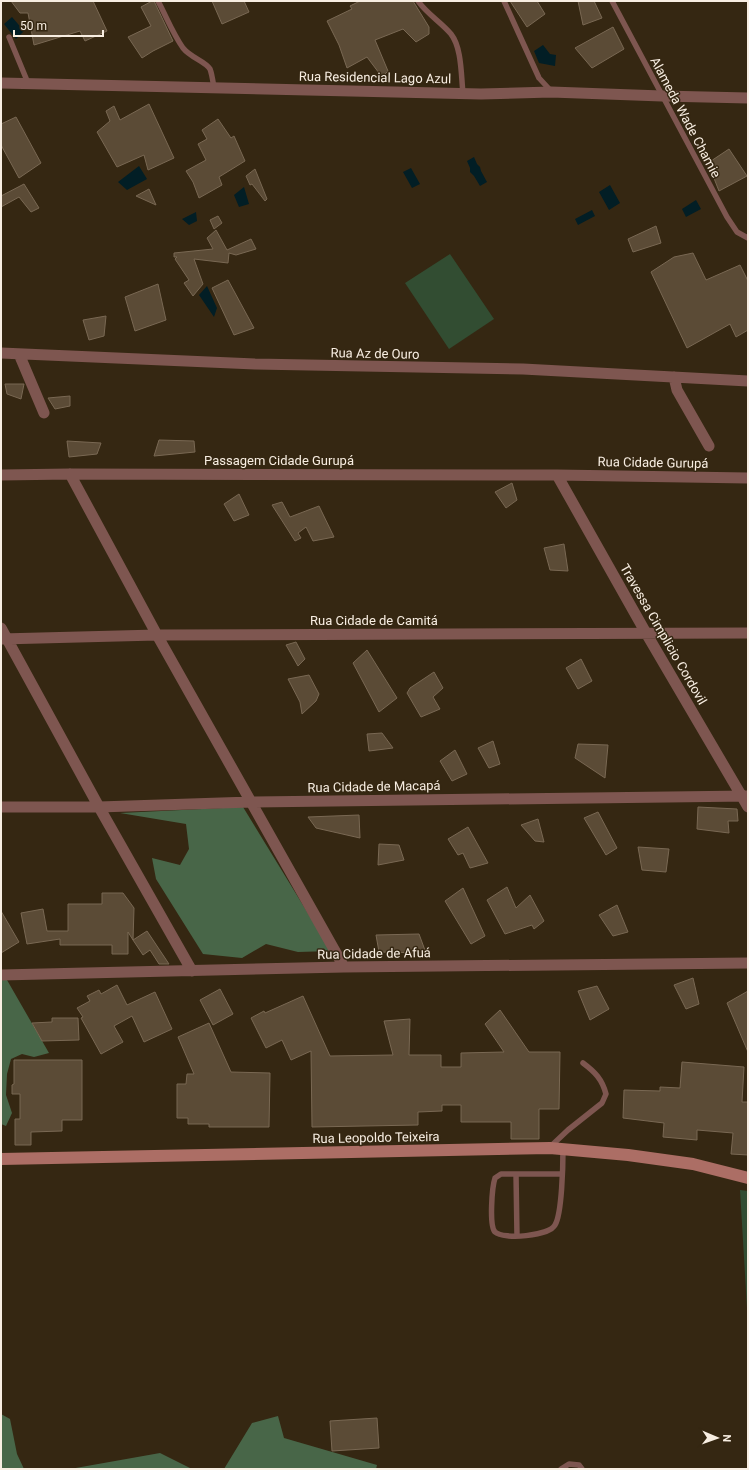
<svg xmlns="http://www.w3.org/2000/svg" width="749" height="1470" viewBox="0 0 749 1470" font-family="Roboto,sans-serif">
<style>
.green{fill:#324d32}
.forest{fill:#486648}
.water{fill:#021e25}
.building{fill:#5b4b36;stroke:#796853}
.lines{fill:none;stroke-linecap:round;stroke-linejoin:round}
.lane{stroke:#7e5650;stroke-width:5.5}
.street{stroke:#7e5650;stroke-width:11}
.secondary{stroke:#ac6e65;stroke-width:12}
.labels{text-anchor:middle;stroke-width:3;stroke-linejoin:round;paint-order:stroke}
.street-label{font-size:13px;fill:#f8eee2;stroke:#352712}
</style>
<rect width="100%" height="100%" fill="#352712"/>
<path class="green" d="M450 254 494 319 449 349 405 283Z
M740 1190 748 1191V1325Z"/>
<path class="forest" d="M243 807 331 951 298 952 266 944 242 958 203 954 156 879 152 858 180 865 189 849 186 824 120 813Z
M1 980H7L49 1053 34 1057 22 1054 11 1059 7 1074 6 1095 12 1113 6 1126 1 1124Z
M1 1414 10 1419 17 1454 24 1469H1Z
M278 1416 284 1438 377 1465 376 1469H224L252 1423Z
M160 1453 192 1469H70Z"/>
<path class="water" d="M12 17 24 31 16 39 4 24Z
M543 45 550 54 556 55 555 66 539 63 534 51Z
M474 157 477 164 480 167 481 171 487 182 480 186 474 176 470 172V168L467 161Z
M139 166 147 179 127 190 118 182Z
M411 168 420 184 412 188 403 172Z
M610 185 620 203 609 210 599 192Z
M244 187 249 204 239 207 234 195Z
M696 200 701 209 686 217 682 209Z
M592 210 595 216 578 225 575 219Z
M196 212 197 221 189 225 182 219Z
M207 286 217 308 214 317 199 295Z"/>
<path class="building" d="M11 1H93L107 31 85 41 80 31 34 45 28 13H20Z
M152 1H154L173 41 153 51 142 58 128 37 151 26 141 7Z
M212 1H244L249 12 222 24Z
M360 1H413L429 27V34L416 42 403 29 375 40 388 71 382 77 367 57 347 68 339 45 327 21 352 9 350 6Z
M510 1H537L545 14 527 27Z
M578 1H594L602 18 583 25Z
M613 27 624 49 592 68 575 48Z
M149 104 174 158 148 170 144 155 117 167 97 132 110 121 106 111 114 106 120 120Z
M16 117 41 163 19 178 1 145V124Z
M218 119 231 138 234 136 245 161 219 177 222 185 199 198 193 182 186 171 206 160 198 144 207 139 202 130Z
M729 149 747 176 719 191 708 163Z
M255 169 267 199 265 201 252 184 250 185 246 176Z
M24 184 39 208 31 212 19 197 1 207V196Z
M149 189 156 205 136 196Z
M218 216 222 223 214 229 210 220Z
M656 226 661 243 633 252 628 239Z
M216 230 227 250 251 239 256 249 236 255 229 253 228 263 194 259 203 284 193 296 184 283 189 280 175 259 177 257H174V253L213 249 207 238Z
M693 253 706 280 740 265 748 281V330L736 337 730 324 687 348 651 272 674 257Z
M228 280 254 328 234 335 212 288Z
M158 284 166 320 135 331 125 297Z
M106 316 104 336 89 340 83 320Z
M5 384H24L21 399 7 394Z
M70 396V406L55 409 48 398Z
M159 440 194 441 195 452 154 456Z
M67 441 101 443 97 454 69 457Z
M512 483 517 500 506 508 495 492Z
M239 494 249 515 234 521 224 504Z
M282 502 290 517 319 506 334 537 313 541 306 527 298 533 301 538 295 541 272 505Z
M564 544 568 571 550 570 544 548Z
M296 642 305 659 298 666 286 645Z
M367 650 397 698 379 712 353 663Z
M581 659 592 681 578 689 566 668Z
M434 672 443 688 433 697 440 709 421 717 407 693 410 688Z
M309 675 319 694 316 701 302 714 300 702 288 679Z
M382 733 393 748 369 751 367 734Z
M493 741 500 764 489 768 478 748Z
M578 744 608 745 605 778 575 758Z
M455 750 467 774 452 781 440 761Z
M698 807 737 809 738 821H728L729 833 697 829Z
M598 812 617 848 606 855 584 818Z
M359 815 360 838 316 828 308 817Z
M538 819 544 842 535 841 521 825Z
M468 827 488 863 470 868 463 853 458 855 448 839Z
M379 844 399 845 404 860 378 865Z
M638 847 669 849 666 872 642 870Z
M507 887 516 908 530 895 544 921 534 929 532 925 505 934 487 900Z
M463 888 485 936 471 944 445 901Z
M102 893H123L134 908 133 940 128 932V954H112V945H60V939L27 944 21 913 43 909 47 931H68V904H102Z
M617 905 628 932 613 936 599 915Z
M1 911 19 942 1 953Z
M147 931 169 964H159L150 950 143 955 133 940Z
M419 934 426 953 379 952 376 935Z
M693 978 699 1004 686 1009 674 985Z
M117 985 127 1005 155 992 172 1029 144 1042 132 1016 114 1026 123 1042 101 1054 81 1018 83 1017 77 1008 90 1001 87 996 99 990 101 994Z
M597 986 609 1009 590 1020 578 991Z
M220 989 233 1014 213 1025 200 1000Z
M748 991V1052L727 1003Z
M303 996 330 1056 393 1055 384 1021 410 1019 409 1055H441V1067H461V1053L504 1052 485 1024 500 1010 529 1052H560L559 1109H539V1139H511V1122H461V1105H442V1111L418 1112V1125L312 1127 311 1051 291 1060 282 1040 266 1048 251 1018 264 1011 265 1013Z
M52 1018H78L79 1040 42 1041 32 1023 52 1022Z
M209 1023 231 1072 270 1073 269 1127H209V1124H188V1118H177V1084H186L187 1074H194L178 1037Z
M14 1060H82V1120H62V1131L31 1132V1145H15V1119H20V1094H12V1085L14 1084Z
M682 1062 744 1067 742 1102H748V1155L731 1154 733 1133 697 1130V1140L663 1137 664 1123 623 1118 624 1090 660 1091V1087L680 1088Z
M377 1418 379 1448 332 1451 330 1421Z"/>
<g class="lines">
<path class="lane" d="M158 1C166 16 173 34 183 48 191 58 205 61 210 69 212 74 213 82 214 88
M418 1C427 14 441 22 451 34 462 48 461 76 463 93
M504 1 539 78 551 91
M612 1 727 217 737 232 748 238
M9 37 28 83
M550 1147 568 1130 602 1103 606 1094C602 1079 595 1072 583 1063
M516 1174 517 1236
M562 1174H501L495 1178C492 1187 489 1226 495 1232 504 1240 549 1236 555 1225 562 1214 563 1164 563 1149
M561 1469 569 1464 579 1465 582 1469"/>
<path class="street" d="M1 83 481 94 551 92 662 96 748 98
M1 353 255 364 523 369 748 381
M19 354 44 413
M674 377 677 390 709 446
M70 474 157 635 344 967
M1 475 70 474 557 475 748 478
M557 475 646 633 748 807
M1 628 99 807 192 971
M1 639 157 635 748 633
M1 807H99L251 802 748 796
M1 975 344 967 748 963"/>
<path class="secondary" d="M1 1159 550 1148 628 1155 693 1164 748 1178"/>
</g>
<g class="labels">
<g class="street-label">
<text transform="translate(375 77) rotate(1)" y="5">Rua Residencial Lago Azul</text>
<text transform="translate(686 117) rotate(62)" y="5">Alameda Wade Chamie</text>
<text transform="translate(375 353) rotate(1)" y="5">Rua Az de Ouro</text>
<text x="279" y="465">Passagem Cidade Gurupá</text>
<text transform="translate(653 462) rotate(1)" y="5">Rua Cidade Gurupá</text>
<text x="374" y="625">Rua Cidade de Camitá</text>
<text transform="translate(664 634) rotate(60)" y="5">Travessa Cimplicio Cordovil</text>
<text transform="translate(374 786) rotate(-1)" y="5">Rua Cidade de Macapá</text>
<text transform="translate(374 953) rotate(-1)" y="5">Rua Cidade de Afuá</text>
<text transform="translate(376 1137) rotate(-1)" y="5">Rua Leopoldo Teixeira</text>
</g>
</g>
<rect width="749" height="1470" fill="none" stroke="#f8eee2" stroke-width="4"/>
<g transform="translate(717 1438) rotate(92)" stroke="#352712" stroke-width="3" paint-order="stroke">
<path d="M0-3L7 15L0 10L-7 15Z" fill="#f8eee2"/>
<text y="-6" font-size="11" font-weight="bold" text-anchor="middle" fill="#f8eee2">N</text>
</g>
<path d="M14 30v6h89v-6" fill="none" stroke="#f8eee2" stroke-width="2"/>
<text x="20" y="30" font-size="12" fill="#f8eee2" stroke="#352712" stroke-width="3" paint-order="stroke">50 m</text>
</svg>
